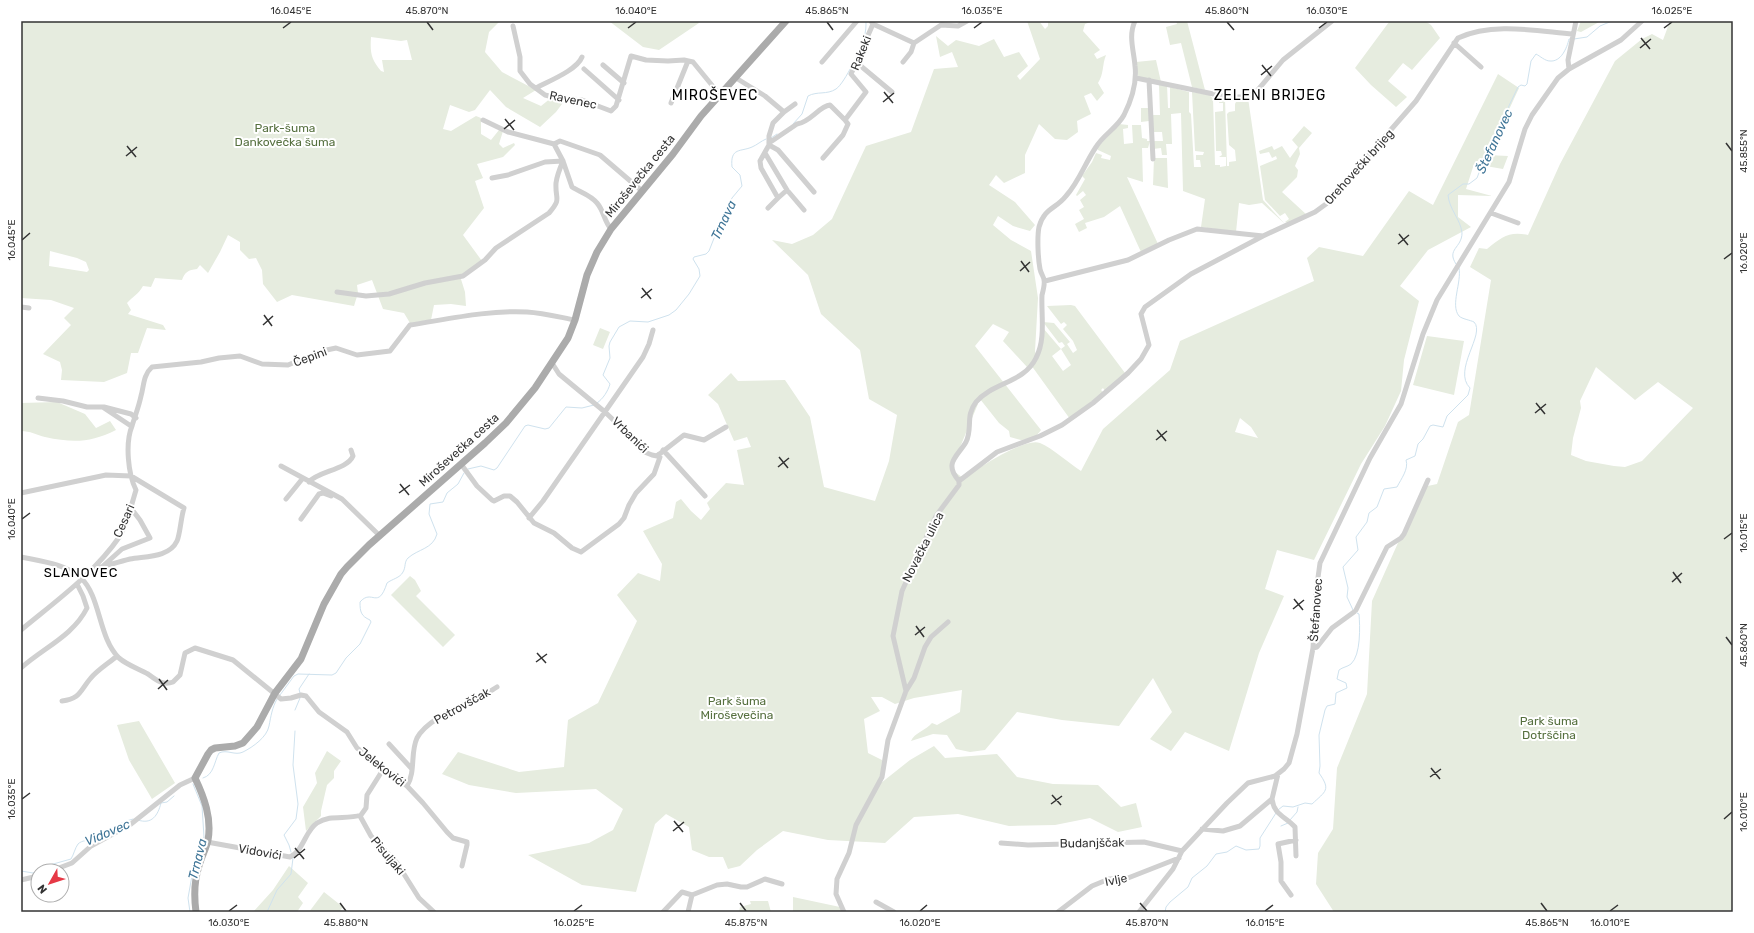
<svg xmlns="http://www.w3.org/2000/svg" width="1754" height="933" viewBox="0 0 1754 933" font-family="Rubik,sans-serif">
<style>
.green{fill:#e6ecdf;fill-rule:evenodd}
.lines{fill:none;stroke-linecap:round;stroke-linejoin:round}
.stream{stroke:#cfe2ee;stroke-width:1}
.minor{stroke:#d0d0d0;stroke-width:5}
.major{stroke:#ababab;stroke-width:7}
.ticks{fill:none;stroke:#333;stroke-width:1.5}
.labels{text-anchor:middle;stroke-width:4;stroke-linejoin:round;paint-order:stroke}
.street-label{font-size:12px;fill:#333;stroke:#fff}
.park-label{font-size:12px;fill:#56703f;stroke:#fff}
.water-label{font-size:13px;font-style:italic;fill:#3f7597;stroke:#fff}
.neighbourhood-label{font-size:13px;letter-spacing:1px;fill:#000;stroke:#fff}
.quarter-label{font-size:14px;letter-spacing:1px;fill:#000;stroke:#fff}
.neatline{fill:none;stroke:#333;stroke-width:1.5}
.ticks-label{font-size:10px;text-anchor:middle;fill:#333}
</style>
<rect width="100%" height="100%" fill="#fff"/>
<path class="green" d="M21 21H500L489 32 485 52 502 72 536 90 523 98 541 106 551 98 565 100 556 112 540 127 506 107 490 90 475 110 469 112 450 105 443 129 451 131 476 116 481 118V134L491 140 499 130 503 131 499 144 503 148 514 143 515 145 503 157 477 164 483 178 475 181 484 208 463 235 482 261 460 276 465 292 466 306 451 304 434 305 431 320 410 323 404 313 383 309 372 280 357 285 358 293 354 306 292 295 277 302 263 284 262 270 256 258 249 259 240 250V242L228 235 220 252 208 273 200 265 197 269C188 270 185 272 182 280L155 278 151 287 143 286C138 295 133 296 127 303L131 310 128 314 163 325 166 330 147 328 138 353H131L127 373 104 382 61 380 62 370 60 362 43 354 71 325 64 318 74 308 51 300 21 298ZM371 37 401 41 407 40 412 60H382L384 72 381 71C371 59 370 53 371 37ZM50 251 77 258 86 262 89 270 87 272 49 266Z
M609 21H697L699 23 659 50 643 47Z
M1027 21H1039L1045 29 1048 26V21H1093L1085 24 1083 31 1100 50 1094 54 1097 59 1106 55C1102 65 1104 74 1098 83L1104 93 1097 101 1091 93 1084 96 1091 114 1077 121 1078 132 1067 140 1055 139 1039 124 1025 155V173L1004 183 996 175 989 185 1015 202 1035 225 1030 231 1013 226 998 216 993 225 1011 240 1031 251 1038 298 1035 351 1037 358 1043 328 1061 349 1065 346 1062 342 1059 343 1043 322 1054 323 1070 342 1067 344 1073 353 1077 350 1073 341 1063 329 1067 325 1064 322 1061 324 1047 306 1071 305 1075 306 1125 373 1105 391 1103 388 1101 390 1103 392 1070 419 1031 365 1027 367 1003 341 1009 332 993 324 975 346 1041 430 1034 439 1021 440 1010 437 1009 431 999 423 980 399 951 469 963 478C977 470 1024 437 1040 443 1052 448 1069 463 1081 471L1103 429 1170 370 1180 341 1314 281 1307 258 1319 247 1363 256 1409 191 1433 205 1498 74 1519 88 1488 155 1508 156 1503 169 1474 164 1466 189 1492 196 1458 195V217L1471 227 1428 250 1400 286 1419 301 1404 360 1401 391 1385 426 1361 464 1314 560 1277 550 1265 589 1284 596 1259 653 1229 751 1185 732 1171 751 1150 739 1172 712 1153 678 1119 726 1062 720 1017 712 985 750 970 752 956 749 947 735 933 734 911 741C914 733 926 730 932 723L937 725 960 712 962 690 914 698 895 704 882 697H871L880 711 864 719 868 753 882 760 881 783 910 760 934 746 945 758 997 754 1017 777 1053 784 1098 785 1121 807 1136 803 1142 827 1118 832 1090 818 1055 825 1009 826 958 814 914 817 885 843 828 840 783 831 757 850 740 866 728 869 723 857H709L692 850 689 827 666 814 655 824 636 892 582 885 528 855 589 843 613 830 623 809 596 789 516 793 469 785 442 774 458 752 519 772 564 767 568 720 598 703 637 621 617 595 638 573 660 581 662 564 643 531 673 518 676 502 681 499 691 511 701 520 710 509 707 503 726 483 744 485 737 450 751 447 747 437 734 441 718 404 708 395 731 373 738 381 785 380 810 417 824 487 875 501 889 461 897 415 869 399 860 350 821 314 808 275 772 240 792 244 813 235 832 219 866 146 911 132 934 69 958 67 952 52 940 57 936 36 948 46 956 40 979 46 994 39 1004 57 1019 52 1028 66 1017 76 1020 80 1040 59ZM1061 349 1071 365 1063 371 1052 356ZM1240 418 1251 427 1258 438 1235 432Z
M1176 21H1187L1205 90 1192 87 1181 43 1170 45 1166 27 1177 24Z
M1388 21H1425L1431 25 1440 38 1412 70 1403 63 1388 81 1407 97 1396 107 1371 85 1355 68 1389 22Z
M1581 21H1601L1581 32 1577 31Z
M1670 21H1733V912H1334L1316 884 1318 853 1333 829 1337 768 1367 694 1372 601 1423 487 1437 484 1458 422 1469 415 1491 280 1470 267 1479 248 1487 249C1502 237 1509 231 1528 235L1560 164 1615 61 1642 39 1652 34 1663 40ZM1596 367 1635 400 1658 382 1693 408 1642 461 1625 467 1614 466 1586 461 1571 455 1573 438 1581 408 1580 401Z
M1156 60 1161 82 1138 77 1136 62Z
M1159 85H1167L1168 108H1170V87L1189 92V112L1191 114 1194 167H1201L1200 160H1196V155H1203L1204 152 1195 151 1192 92 1210 95 1211 97 1213 98 1215 165H1220V167L1226 166V157H1219L1222 155 1221 151H1216L1215 112 1223 111V103H1219L1220 99H1215V97L1225 98 1227 166H1229V162L1236 161 1235 150 1229 145 1227 114 1229 112 1235 111V104L1237 100 1242 102V99L1248 98 1263 200 1285 224 1262 203 1249 205 1239 203 1236 232 1201 227 1205 199 1183 191 1181 113 1171 114 1172 144H1166L1167 155H1162L1161 148 1153 149V141H1163L1162 132H1153L1152 115H1160Z
M1141 108H1149V121L1141 122Z
M1119 124 1128 125V128L1123 129 1124 144 1133 143 1132 125H1141L1142 138 1147 139V141H1150L1148 148H1142L1143 182 1127 177 1158 244 1141 252 1120 206 1104 217 1085 223 1087 228 1079 232 1075 224 1084 219 1079 210 1084 207 1080 200 1086 195 1083 191 1077 196 1076 195 1085 179 1082 176 1092 162 1096 153 1102 155 1101 158 1110 160 1111 156 1098 150 1097 148Z
M1304 126 1312 133 1299 148 1300 154 1295 166 1298 170 1297 177 1282 192 1307 215 1288 223 1285 222 1289 219 1285 213 1280 216 1265 200 1260 166 1277 159 1276 156 1272 158 1269 152 1260 154 1259 151 1272 146 1274 150 1282 146 1290 158 1298 147 1292 140Z
M1154 158H1167L1168 188 1153 185Z
M600 328 610 332 603 349 593 345Z
M1427 336 1464 341 1454 395 1413 385Z
M57 402 85 414 96 428 110 421 116 430C90 443 73 443 45 437 37 435 30 431 21 431V403Z
M410 576 415 580 421 591 416 596 455 635 443 647 391 595Z
M139 721 175 783 152 799 129 760 117 725Z
M327 751 341 761 334 771V778L327 785 321 811V816L306 831 303 807 317 783 315 773Z
M289 866 308 883 298 897 303 903 297 912H253L273 890Z
M324 892 343 907 339 912H309Z
M793 897 840 907 842 911 793 912Z
M750 901H768L771 912H739L740 907 751 904Z"/>
<g class="lines">
<path class="stream" d="M1574 39 1587 37 1600 26 1612 21
M793 124 802 114 808 96C817 91 827 95 836 89 845 83 861 48 864 37 866 32 866 26 866 21
M771 138 777 134
M1456 264C1446 249 1462 248 1462 233 1461 220 1449 209 1448 195L1463 184H1469L1477 178 1487 151 1500 133 1506 112 1518 87 1521 85 1525 86 1527 84 1531 61 1536 54C1540 56 1545 61 1550 61 1561 62 1567 48 1569 39H1571
M597 403C603 399 608 391 610 384L603 375 610 358 609 346 610 342 619 327 630 321 648 322 669 315 676 310 689 294 700 276 699 269 693 259 694 257 706 254 709 251 720 223 732 198 742 186 740 175 732 167C730 147 741 152 752 147 757 145 761 141 766 139
M468 469 481 466 494 470 497 468 525 426 528 425 545 429 549 428 566 407 582 408 594 405
M1353 610 1347 597 1348 588 1343 567 1358 550 1356 537 1367 522 1369 513 1377 507 1384 489 1397 487C1401 479 1409 469 1406 460L1415 456 1418 444 1423 439 1430 426 1433 425 1443 427 1447 416 1468 395 1470 388C1452 370 1486 334 1474 322 1470 320 1462 319 1459 316 1450 305 1462 282 1459 268
M300 693 299 689 309 674
M280 695 294 676 298 674 332 675 336 673 346 658 360 644 371 622 370 620C361 616 360 612 360 602 372 588 378 611 387 583 392 579 400 578 403 572 406 567 404 562 408 558 418 549 433 549 437 534L429 514 430 504 443 502 447 493 458 484 464 473
M295 710 300 698
M203 778C214 775 214 762 219 753 227 749 235 756 243 752 253 747 267 737 269 726 271 716 272 708 277 699
M1278 810 1283 806 1293 807 1305 803 1312 804C1326 791 1331 790 1319 773L1320 766 1319 735 1325 710 1327 706 1335 704 1336 693 1347 688 1346 683 1337 679 1339 670C1343 667 1347 667 1351 664 1361 655 1360 626 1359 614L1357 613
M138 820C152 825 158 815 161 803L167 802 174 796
M1290 820 1297 812 1298 807
M1281 826 1288 823
M291 852 289 845 284 835 296 819 298 804 293 765 295 731
M21 871 33 873 38 871
M38 871 46 866 71 859C74 854 75 848 78 844 82 840 88 841 93 838 104 832 121 822 133 819
M190 912 188 898 193 870 204 837 202 806 193 784
M267 912 277 890 291 874 293 858
M1165 912 1166 907 1170 902 1188 887 1192 878 1207 866 1216 854 1227 852 1236 846 1246 850 1259 849 1260 846V838L1276 813"/>
<path class="minor" d="M871 21 873 24 914 43
M513 26 520 57V71L530 84 545 95 553 97 582 100 611 111 616 106 631 56 646 60 668 61 684 60 693 62 720 95
M914 43 941 25 958 26 967 21
M1454 43 1481 67
M822 62 857 21
M856 62 892 92
M903 62 911 52 914 43
M603 65 624 83
M584 69 619 100
M1569 69 1568 60 1576 21
M736 78 765 96 784 112
M1136 78 1228 97H1246L1256 92 1283 60 1332 21
M1149 80 1153 159
M536 88C549 81 577 70 582 57
M671 103 688 61
M483 120 508 132 554 144
M769 143 797 124C811 122 819 106 830 105L845 120
M554 144 563 161 572 187C580 192 591 195 597 203 604 211 604 221 611 229
M554 144 560 141 600 155 642 191
M769 145 778 150 814 192
M765 153 787 190 804 210
M823 158 843 135 848 124 845 120 866 92 851 74 873 24
M492 178 508 175 545 162 563 161
M778 198 787 190
M768 208 778 198 761 168 760 161 769 145V136L773 123 784 112 795 104
M1491 213 1518 223
M1045 281 1128 260 1169 240 1197 229 1263 236 1315 212 1326 204 1416 101 1458 38C1493 22 1536 31 1573 34
M337 292 366 296 389 294 425 283 463 276 485 260 496 248 549 213C562 198 555 200 556 183 557 175 560 168 563 161
M21 307 29 308
M552 363 559 374 605 412 628 434 642 451 652 455 657 456 684 435 704 440 726 427
M38 398 63 401 87 407H104L131 414 136 418
M104 408 131 426
M663 450 705 496
M461 464 477 486 492 500 494 501 504 496H510L517 502 534 523 554 533 572 548 581 552 619 524 624 518 629 505 636 493 654 474 660 457 659 454
M281 466 342 499 380 536
M959 481 997 452 1040 436 1062 425 1093 403 1128 373 1141 359 1149 345 1141 314 1145 307 1191 274 1263 236
M309 482C318 471 347 470 353 456L351 450
M21 493 106 475 131 476 184 508C181 517 180 535 177 541 169 558 145 556 130 559 118 562 106 566 94 569
M286 499 303 478
M529 518 543 501 643 357 649 344 653 330
M301 519 319 494 323 493 331 496
M21 557C40 561 66 564 81 578 101 597 98 637 119 658 127 665 139 669 148 674 156 680 163 686 173 682L180 675 185 653 195 648 233 660 281 699 291 698 301 695 306 696 319 712 347 732 357 748 407 786 423 803 447 832 453 838 467 842V845L462 866
M103 566 122 549 150 538 140 520 130 507
M1356 610 1387 547 1401 538 1404 534 1428 480
M21 630C56 601 94 574 120 536 127 524 132 503 136 490 128 474 125 443 132 426 135 416 139 406 141 396 144 386 143 375 152 367L201 362 219 358 240 356 262 364 288 365 322 351 336 348 357 355 390 351 410 325C449 319 488 310 527 312 543 313 559 317 575 320
M1313 648 1317 647 1332 628 1354 612
M21 668C43 648 73 636 87 608L83 596 77 584
M906 691 893 636 902 591 936 516 959 485V481C943 463 958 456 966 442 973 428 965 416 976 402 993 382 1024 383 1036 358 1046 339 1041 315 1042 295 1043 291 1045 284 1044 280 1044 277 1041 274 1040 269 1038 259 1037 237 1039 227 1044 208 1056 209 1066 196 1079 182 1085 163 1096 147 1103 135 1117 128 1124 115 1131 101 1137 82 1135 66 1134 51 1128 36 1135 21
M62 701C80 699 80 691 90 679 97 670 109 663 117 656
M389 744 412 769
M407 786C416 771 410 753 417 738 429 715 475 702 497 687
M1272 799C1274 815 1285 816 1295 827L1296 856
M360 816 371 836 397 863 419 898 434 912
M1202 829 1223 831 1240 826 1272 799 1278 774
M207 842 290 857C304 850 305 831 317 823 331 814 346 820 361 815L366 808 367 795 384 768
M1001 843 1028 845 1144 842 1182 851
M51 871 72 863 91 846 131 824 180 785 195 778
M21 880 38 876
M1291 895 1281 881V862L1278 844 1296 840
M876 902 894 912
M663 912 682 892 692 895
M688 912 692 895 717 885 727 884 741 887H747L765 879 782 884
M844 912 836 894 837 879 849 853 856 825 882 777 888 740 906 691 914 678 925 647 931 637 948 622
M1058 912 1092 886 1109 879 1128 878 1179 858
M1139 912 1173 869 1182 851 1227 803 1248 783 1275 776 1284 769 1289 763 1297 734 1313 648 1316 592 1320 563 1370 458 1401 404 1423 334 1437 300 1509 182 1525 129 1532 115 1558 78 1569 69 1621 40 1642 21"/>
<path class="major" d="M196 912C194 897 194 881 199 866 201 858 206 849 208 840 212 818 204 797 195 778L208 754 211 750 215 748 235 746 243 743 257 727 275 693 301 659 324 604 341 574 347 567 369 545 485 443 506 423 535 388 568 338 575 320 587 275 597 252 611 229 673 154 701 116 786 21"/>
</g>
<path class="ticks" d="M427 22 433 30M827 22 833 30M1227 22 1234 30M283 28 291 22M628 28 636 22M974 28 982 22M1319 28 1327 22M1664 28 1672 22M1641 38 1650 49M1640 48 1651 39M1262 65 1271 76M1261 75 1272 66M884 92 893 103M883 102 894 93M505 119 514 130M504 129 515 120M1726 143 1732 151M127 146 136 157M126 156 137 147M1399 234 1408 245M22 240 30 233M1398 244 1409 235M1724 259 1732 253M1021 261 1029 272M1020 271 1030 262M642 288 651 299M641 298 652 289M264 315 272 326M263 325 273 316M1536 403 1545 414M1535 413 1546 404M1157 430 1166 441M1156 440 1167 431M779 457 788 468M778 467 789 458M400 484 409 495M399 493 410 485M22 519 30 513M1724 539 1732 533M1673 572 1681 583M1672 582 1682 573M1294 599 1303 610M1293 609 1304 600M916 626 924 637M915 635 925 627M1726 637 1732 645M537 653 546 663M536 662 547 654M159 679 167 690M158 689 168 680M1431 768 1440 779M1430 777 1441 769M1052 795 1061 805M22 799 30 793M1051 804 1062 796M1724 819 1732 812M674 821 683 832M673 831 684 822M295 848 304 859M294 858 305 849M340 903 346 911M740 903 746 911M1140 903 1147 911M1541 903 1547 911M229 911 237 905M574 911 582 905M920 911 927 905M1265 911 1273 905M1610 911 1618 905"/>
<g class="labels">
<g class="street-label">
<text transform="translate(861 53) rotate(-68)" y="4">Rakeki</text>
<text transform="translate(573 100) rotate(12)" y="4">Ravenec</text>
<text transform="translate(1359 167) rotate(-48)" y="4">Orehovečki brijeg</text>
<text transform="translate(640 176) rotate(-51)" y="4">Miroševečka cesta</text>
<text transform="translate(310 357) rotate(-20)" y="4">Čepini</text>
<text transform="translate(630 435) rotate(44)" y="4">Vrbanići</text>
<text transform="translate(459 450) rotate(-42)" y="4">Miroševečka cesta</text>
<text transform="translate(124 521) rotate(-66)" y="4">Cesari</text>
<text transform="translate(923 547) rotate(-63)" y="4">Novačka ulica</text>
<text transform="translate(1316 610) rotate(-86)" y="4">Štefanovec</text>
<text transform="translate(462 706) rotate(-29)" y="4">Petrovščak</text>
<text transform="translate(382 767) rotate(38)" y="4">Jelekovići</text>
<text transform="translate(1092 843) rotate(-1)" y="4">Budanjščak</text>
<text transform="translate(260 852) rotate(10)" y="4">Vidovići</text>
<text transform="translate(388 856) rotate(50)" y="4">Pisuljaki</text>
<text transform="translate(1116 880) rotate(-11)" y="4">Ivlje</text>
</g>
<g class="park-label">
<text x="285" y="132">Park-šuma<tspan x="285" dy="14">Dankovečka šuma</tspan></text>
<text x="737" y="705">Park šuma<tspan x="737" dy="14">Miroševečina</tspan></text>
<text x="1549" y="725">Park šuma<tspan x="1549" dy="14">Dotrščina</tspan></text>
</g>
<g class="water-label">
<text transform="translate(1494 141) rotate(-65)" y="5">Štefanovec</text>
<text transform="translate(723 220) rotate(-65)" y="5">Trnava</text>
<text transform="translate(107 832) rotate(-23)" y="5">Vidovec</text>
<text transform="translate(197 859) rotate(-76)" y="5">Trnava</text>
</g>
<g class="neighbourhood-label">
<text x="81" y="577">SLANOVEC</text>
</g>
<g class="quarter-label">
<text x="715" y="100">MIROŠEVEC</text>
<text x="1270" y="100">ZELENI BRIJEG</text>
</g>
</g>
<rect width="1754" height="933" fill="none" stroke="#ffffff" stroke-width="44"/>
<g transform="translate(50 883) rotate(231)"><circle r="19" fill="#ffffff" stroke="#adadad"/>
<path d="M0-3L7 15L0 10L-7 15Z" fill="#e63946"/>
<text y="-6" font-size="11" font-weight="bold" text-anchor="middle" fill="#333333">N</text>
</g>
<rect x="22" y="22" width="1710" height="889" class="neatline"/>
<g class="ticks-label">
<text x="291" y="14">16.045°E</text>
<text x="427" y="14">45.870°N</text>
<text x="636" y="14">16.040°E</text>
<text x="827" y="14">45.865°N</text>
<text x="982" y="14">16.035°E</text>
<text x="1227" y="14">45.860°N</text>
<text x="1327" y="14">16.030°E</text>
<text x="1672" y="14">16.025°E</text>
<text transform="translate(1743 151) rotate(-90)" y="4">45.855°N</text>
<text transform="translate(11 240) rotate(-90)" y="4">16.045°E</text>
<text transform="translate(1743 253) rotate(-90)" y="4">16.020°E</text>
<text transform="translate(11 519) rotate(-90)" y="4">16.040°E</text>
<text transform="translate(1743 533) rotate(-90)" y="4">16.015°E</text>
<text transform="translate(1743 645) rotate(-90)" y="4">45.860°N</text>
<text transform="translate(11 799) rotate(-90)" y="4">16.035°E</text>
<text transform="translate(1743 812) rotate(-90)" y="4">16.010°E</text>
<text x="229" y="926">16.030°E</text>
<text x="346" y="926">45.880°N</text>
<text x="574" y="926">16.025°E</text>
<text x="746" y="926">45.875°N</text>
<text x="920" y="926">16.020°E</text>
<text x="1147" y="926">45.870°N</text>
<text x="1265" y="926">16.015°E</text>
<text x="1547" y="926">45.865°N</text>
<text x="1610" y="926">16.010°E</text>
</g>
</svg>
